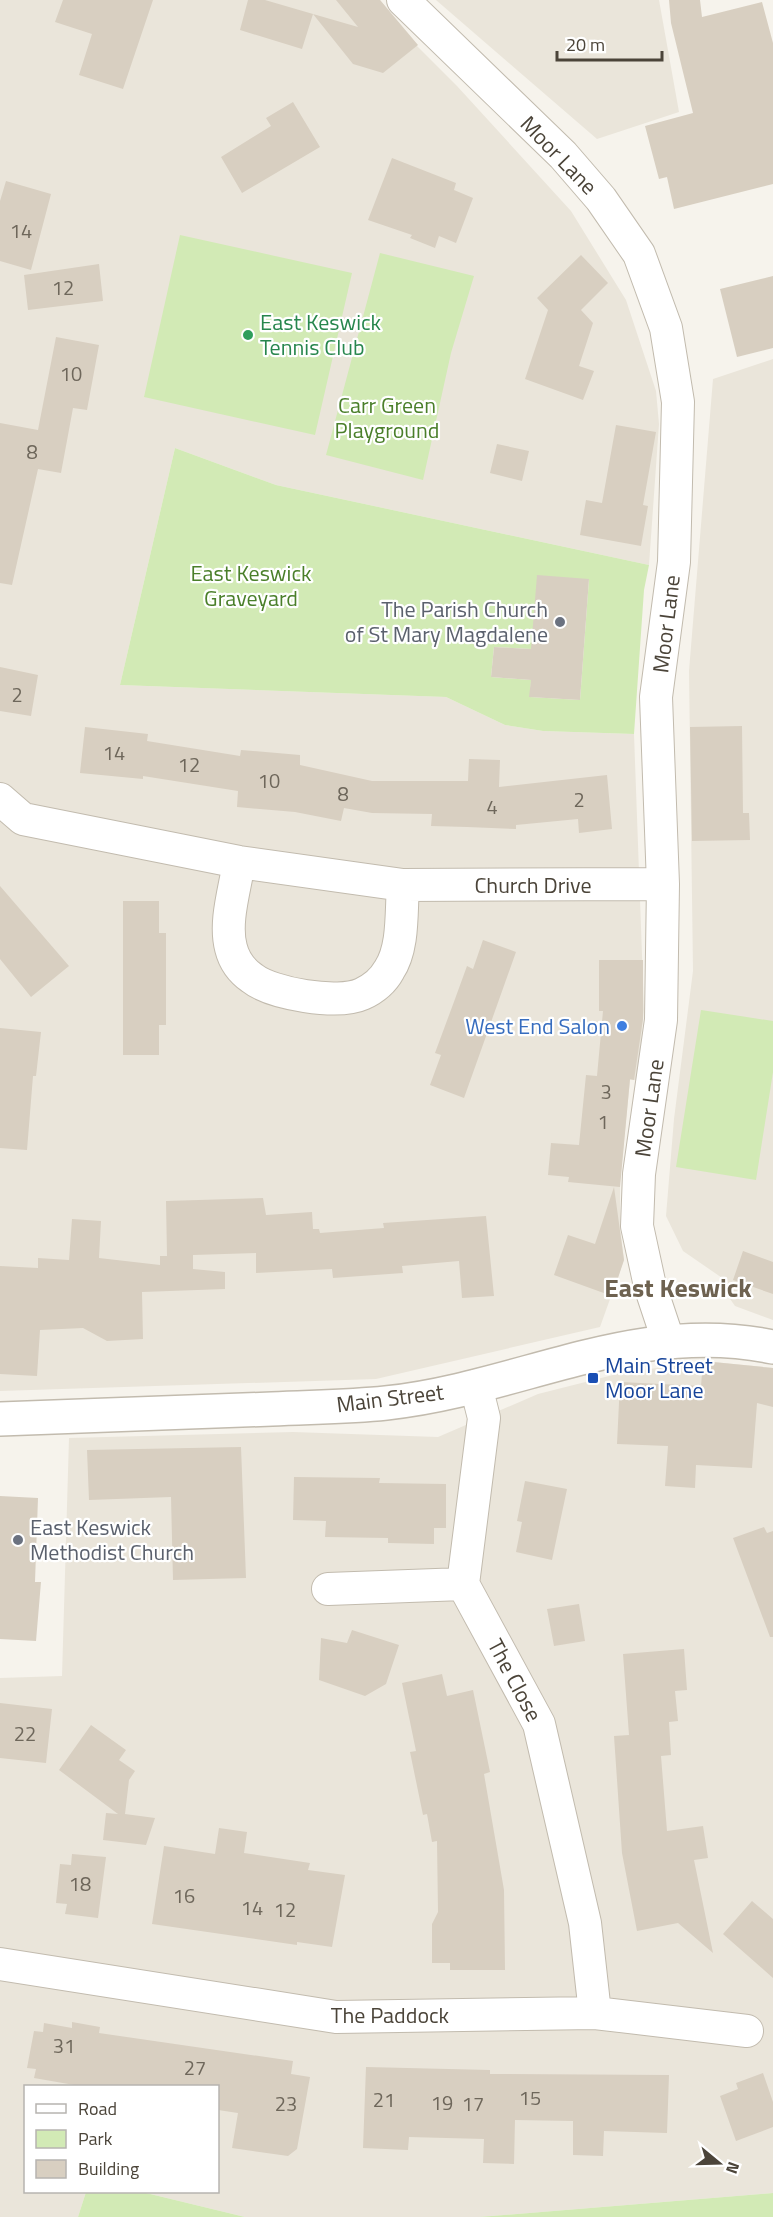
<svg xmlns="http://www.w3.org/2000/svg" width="773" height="2217" viewBox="0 0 773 2217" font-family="'Titillium Web',sans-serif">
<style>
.residential{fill:#eae5da}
.green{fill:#d2eab5;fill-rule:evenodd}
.building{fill:#d8cfc1}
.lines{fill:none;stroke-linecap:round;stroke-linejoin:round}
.minor-casing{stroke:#c2bbae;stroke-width:34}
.tertiary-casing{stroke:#c2bbae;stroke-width:36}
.minor{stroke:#fff;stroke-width:32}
.tertiary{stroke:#fff;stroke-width:33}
.leisure-dot{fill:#2e9e5b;stroke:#fff;stroke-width:2}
.worship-dot{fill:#6b7280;stroke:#fff;stroke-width:2}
.shop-dot{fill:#3f7fe0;stroke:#fff;stroke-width:2}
.transit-dot{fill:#1a4fb4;stroke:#fff;stroke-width:2}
.labels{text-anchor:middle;stroke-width:4.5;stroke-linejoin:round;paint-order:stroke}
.number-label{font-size:20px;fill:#6e675b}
.street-label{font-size:22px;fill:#4b4439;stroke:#fff}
.leisure-label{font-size:22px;fill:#27864d;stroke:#fff;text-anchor:start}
.park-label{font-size:22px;fill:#4a7f2a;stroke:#fff}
.worship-label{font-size:22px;fill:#5b616d;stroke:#fff;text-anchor:end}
.shop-label{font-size:22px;fill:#366cbe;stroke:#fff;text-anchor:end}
.transit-label{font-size:22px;fill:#164399;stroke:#fff;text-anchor:start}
.quarter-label{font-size:26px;font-weight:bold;fill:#6e6250;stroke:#fff}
</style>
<rect width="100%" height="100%" fill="#f6f3ec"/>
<path class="residential" d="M0 0H380L417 46 457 86 571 211 626 300 656 391 659 424 649 565 276 485 175 448 120 685 446 697 505 725 543 731 634 734 644 1010 637 1080H630L620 1182V1227L624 1260 600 1327 376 1379 0 1391Z
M436 0H659L679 112 597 139Z
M773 359V1320L735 1306 728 1296V1282L683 1251 666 1216 674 1119 693 971 689 671 713 379Z
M703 1361 773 1368V2193L479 2217H245L142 2192H218V2086H26V2192H86L78 2217H0V1678L62 1676 69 1438 293 1432 438 1437 538 1394 617 1374Z"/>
<path class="green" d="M180 235 352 273 315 435 144 397Z
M380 253 474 276 451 353 423 480 326 455Z
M175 448 276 485 649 565 644 590 634 734 543 731 505 725 446 697 120 685ZM589 579 580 700 530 697 531 680 491 677 494 647 531 649Z
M701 1010 773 1021V1072L756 1180 676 1167Z
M86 2192H142L245 2217H78Z
M773 2193V2217H479Z"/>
<path class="building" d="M63 0H153L123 89 79 75 92 34 55 22Z
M248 0H265L313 14 302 49 240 30Z
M336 0H380L418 45 383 73 353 64 313 14 358 27Z
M669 0H700L702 17 762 2 773 43V184L674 209 667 177 659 179 645 126 693 113 671 23Z
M293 102 320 147 242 193 221 157 271 126 266 118Z
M392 158 456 183 454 190 473 198 456 243 439 236 435 248 410 238 412 235 368 220Z
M6 181 51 194 31 270 0 261V201Z
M581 255 608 283 581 310 593 323 579 366 594 371 583 400 525 379 548 310 537 298Z
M99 264 103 301 28 310 24 275Z
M773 276V348L737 357 720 289Z
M56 337 99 345 87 410 73 408 61 473 38 469 12 585 0 583V423L38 430Z
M616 425 656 432 643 505 648 506 641 546 580 535 586 500 602 503Z
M497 444 529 451 522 481 490 473Z
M537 575 589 579 580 700 529 697 531 680 491 677 494 647 531 649Z
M0 667 38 675 31 716 0 711Z
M742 726 743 813H749L750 840 692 841 690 727Z
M85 727 148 734 147 741 240 756 241 750 300 755V765L372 781H468L469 759 500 760 499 787 607 775 612 829 579 833 578 819 516 825V829L467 827 431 826 432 814 372 813 344 808 341 821 295 812 237 807 238 791 143 776V779L80 773Z
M0 886 69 966 31 997 0 959Z
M123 901H159V933H166V1025H159V1055H123Z
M483 940 516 952 464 1098 430 1085 441 1055 435 1053 455 999 467 966 473 969Z
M599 960H643V1019L634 1080 630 1079 620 1187 568 1182 569 1177 548 1175 551 1143 579 1145 586 1075 597 1076 603 1011H599Z
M0 1028 41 1032 36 1076H33L27 1150 0 1148Z
M614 1187 624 1260 612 1296 554 1275 568 1235 595 1244Z
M263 1198 266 1215 312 1212 313 1229H319L320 1233 384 1228 383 1223 486 1216 494 1296 462 1298 459 1261 402 1266 403 1273 333 1278 332 1269 256 1273V1253L193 1255V1269L225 1272V1289L142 1292 143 1339 107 1341 83 1328 40 1330 37 1376 0 1374V1266L38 1268V1258L69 1260 72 1219 101 1221 99 1258 160 1265V1256H167L166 1201Z
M743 1251 773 1262V1294L733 1280Z
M703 1361 773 1368V1407L757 1403 752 1468 696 1465 695 1488 665 1486 668 1446 617 1444 620 1382 701 1386Z
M241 1447 246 1578 173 1580 171 1497 89 1500 87 1450Z
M294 1477 380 1478 379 1483 446 1484V1528H434V1544L388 1543V1538L325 1537 326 1521 293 1520Z
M525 1481 567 1489 552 1560 516 1552 522 1522 517 1521Z
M0 1496 38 1498 35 1582H41L36 1641 0 1639Z
M764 1527 767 1533 773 1531V1637H770L733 1538Z
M579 1604 585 1641 554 1646 547 1609Z
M352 1630 399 1645 386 1684 365 1696 319 1680 321 1638 347 1643Z
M684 1649 687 1690 675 1691 678 1721 669 1722 671 1755 661 1756 667 1831 703 1826 708 1858 694 1860 713 1953 678 1923 637 1931 622 1853 614 1736 629 1735 623 1654Z
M442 1674 447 1696 473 1690 490 1772 484 1774 504 1890 505 1970H450V1963H432V1924L438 1912 437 1841 432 1842 427 1814 423 1815 410 1752 416 1751 402 1683Z
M0 1703 52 1709 46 1763 0 1758Z
M91 1725 126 1750 119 1760 135 1771 129 1780 125 1814 155 1818 146 1845 103 1840 106 1813 118 1814 59 1770Z
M219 1828 247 1832 244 1853 310 1863 308 1870 345 1875 332 1947 297 1942V1945L152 1924 164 1846 215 1854Z
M72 1854 106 1857 98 1918 65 1914 67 1904 56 1903 60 1864 71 1865Z
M752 1901 773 1919V1978L723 1934Z
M72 2022 100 2027 99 2033 293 2061 291 2074 310 2077 297 2149 288 2156 232 2148 238 2113 218 2110V2086H80L34 2078 36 2069 27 2068 34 2031 43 2032 44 2023 72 2028Z
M366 2067 490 2070V2074L669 2075 667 2133 604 2131 603 2156 573 2155V2121L515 2120 514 2164 483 2163 484 2139 409 2137 408 2150 363 2148Z
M763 2073 773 2102V2127L736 2141 720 2096 738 2089 736 2083Z"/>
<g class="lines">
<g class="minor-casing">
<path id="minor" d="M403 0 563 155 601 199 639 254 666 328 678 402 674 562 656 697 663 884 661 1020 639 1174 637 1226 650 1286 668 1340
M0 799 23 819 239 862 403 885 663 884
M239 862C235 889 224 922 231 948 234 960 242 971 252 978 272 994 338 1005 362 994 373 989 383 981 389 970 404 948 401 911 403 885
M476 1386 484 1418 463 1584 539 1724 585 1923 595 2013
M328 1589 463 1584
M0 1964 336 2017 595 2013 747 2031"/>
</g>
<g class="tertiary-casing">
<path id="tertiary" d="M0 1419C91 1416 182 1413 272 1409 310 1407 348 1407 386 1403 519 1389 635 1318 773 1347"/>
</g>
<use href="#minor" class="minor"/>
<use href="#tertiary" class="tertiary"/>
</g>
<circle class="leisure-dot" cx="248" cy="335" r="6"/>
<g class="worship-dot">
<circle cx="560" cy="622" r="6"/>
<circle cx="18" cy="1540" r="6"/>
</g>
<circle class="shop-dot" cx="622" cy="1026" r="6"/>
<rect class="transit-dot" x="587" y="1372" width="12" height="12" rx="3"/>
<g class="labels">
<g class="number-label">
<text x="21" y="238">14</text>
<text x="63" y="295">12</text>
<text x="71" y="381">10</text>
<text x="32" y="459">8</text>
<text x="17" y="702">2</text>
<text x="114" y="760">14</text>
<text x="189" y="772">12</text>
<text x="269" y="788">10</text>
<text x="343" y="801">8</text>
<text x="579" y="807">2</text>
<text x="492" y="814">4</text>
<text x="606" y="1099">3</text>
<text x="603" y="1129">1</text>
<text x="25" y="1741">22</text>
<text x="80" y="1891">18</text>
<text x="184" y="1903">16</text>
<text x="252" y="1915">14</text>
<text x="285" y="1917">12</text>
<text x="64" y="2053">31</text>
<text x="195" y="2075">27</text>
<text x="530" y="2105">15</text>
<text x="384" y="2107">21</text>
<text x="442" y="2110">19</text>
<text x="286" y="2111">23</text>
<text x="473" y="2111">17</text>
</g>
<g class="street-label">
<text transform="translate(559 155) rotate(46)" y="8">Moor Lane</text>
<text transform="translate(666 624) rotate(-83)" y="8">Moor Lane</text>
<text x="533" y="893">Church Drive</text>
<text transform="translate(649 1108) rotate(-82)" y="8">Moor Lane</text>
<text transform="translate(390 1398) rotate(-7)" y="8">Main Street</text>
<text transform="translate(515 1680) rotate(62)" y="8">The Close</text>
<text x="390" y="2023">The Paddock</text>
</g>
<g class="leisure-label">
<text x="260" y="330">East Keswick<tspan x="260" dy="25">Tennis Club</tspan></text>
</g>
<g class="park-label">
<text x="387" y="413">Carr Green<tspan x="387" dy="25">Playground</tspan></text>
<text x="251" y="581">East Keswick<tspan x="251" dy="25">Graveyard</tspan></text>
</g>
<g class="worship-label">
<text x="548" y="617">The Parish Church<tspan x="548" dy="25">of St Mary Magdalene</tspan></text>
<text x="30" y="1535" text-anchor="start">East Keswick<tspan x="30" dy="25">Methodist Church</tspan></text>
</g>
<g class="shop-label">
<text x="610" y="1034">West End Salon</text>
</g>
<g class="transit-label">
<text x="605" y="1373">Main Street<tspan x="605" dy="25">Moor Lane</tspan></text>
</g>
<g class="quarter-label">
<text x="678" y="1297">East Keswick</text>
</g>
</g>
<rect x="24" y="2085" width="195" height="108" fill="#ffffff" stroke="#b7b4b0" stroke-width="1.5"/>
<rect x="36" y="2104" width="30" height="9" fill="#ffffff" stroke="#b7b4b0" stroke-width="1.5"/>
<text x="78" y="2115" font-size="18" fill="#4b4439">Road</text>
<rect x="36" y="2130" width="30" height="18" fill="#d2eab5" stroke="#b7b4b0" stroke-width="1.5"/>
<text x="78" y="2145" font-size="18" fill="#4b4439">Park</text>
<rect x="36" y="2160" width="30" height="18" fill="#d8cfc1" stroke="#b7b4b0" stroke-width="1.5"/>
<text x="78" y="2175" font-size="18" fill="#4b4439">Building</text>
<g transform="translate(719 2163) rotate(109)" stroke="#ffffff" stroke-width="4.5" paint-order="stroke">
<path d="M0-4.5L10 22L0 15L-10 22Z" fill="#4b4439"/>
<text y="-9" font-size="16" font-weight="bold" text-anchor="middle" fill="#4b4439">N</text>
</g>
<path d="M557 51v9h105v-9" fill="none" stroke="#4b4439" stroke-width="3"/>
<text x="566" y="51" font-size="18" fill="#4b4439" stroke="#ffffff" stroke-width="4.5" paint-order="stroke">20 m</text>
</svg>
